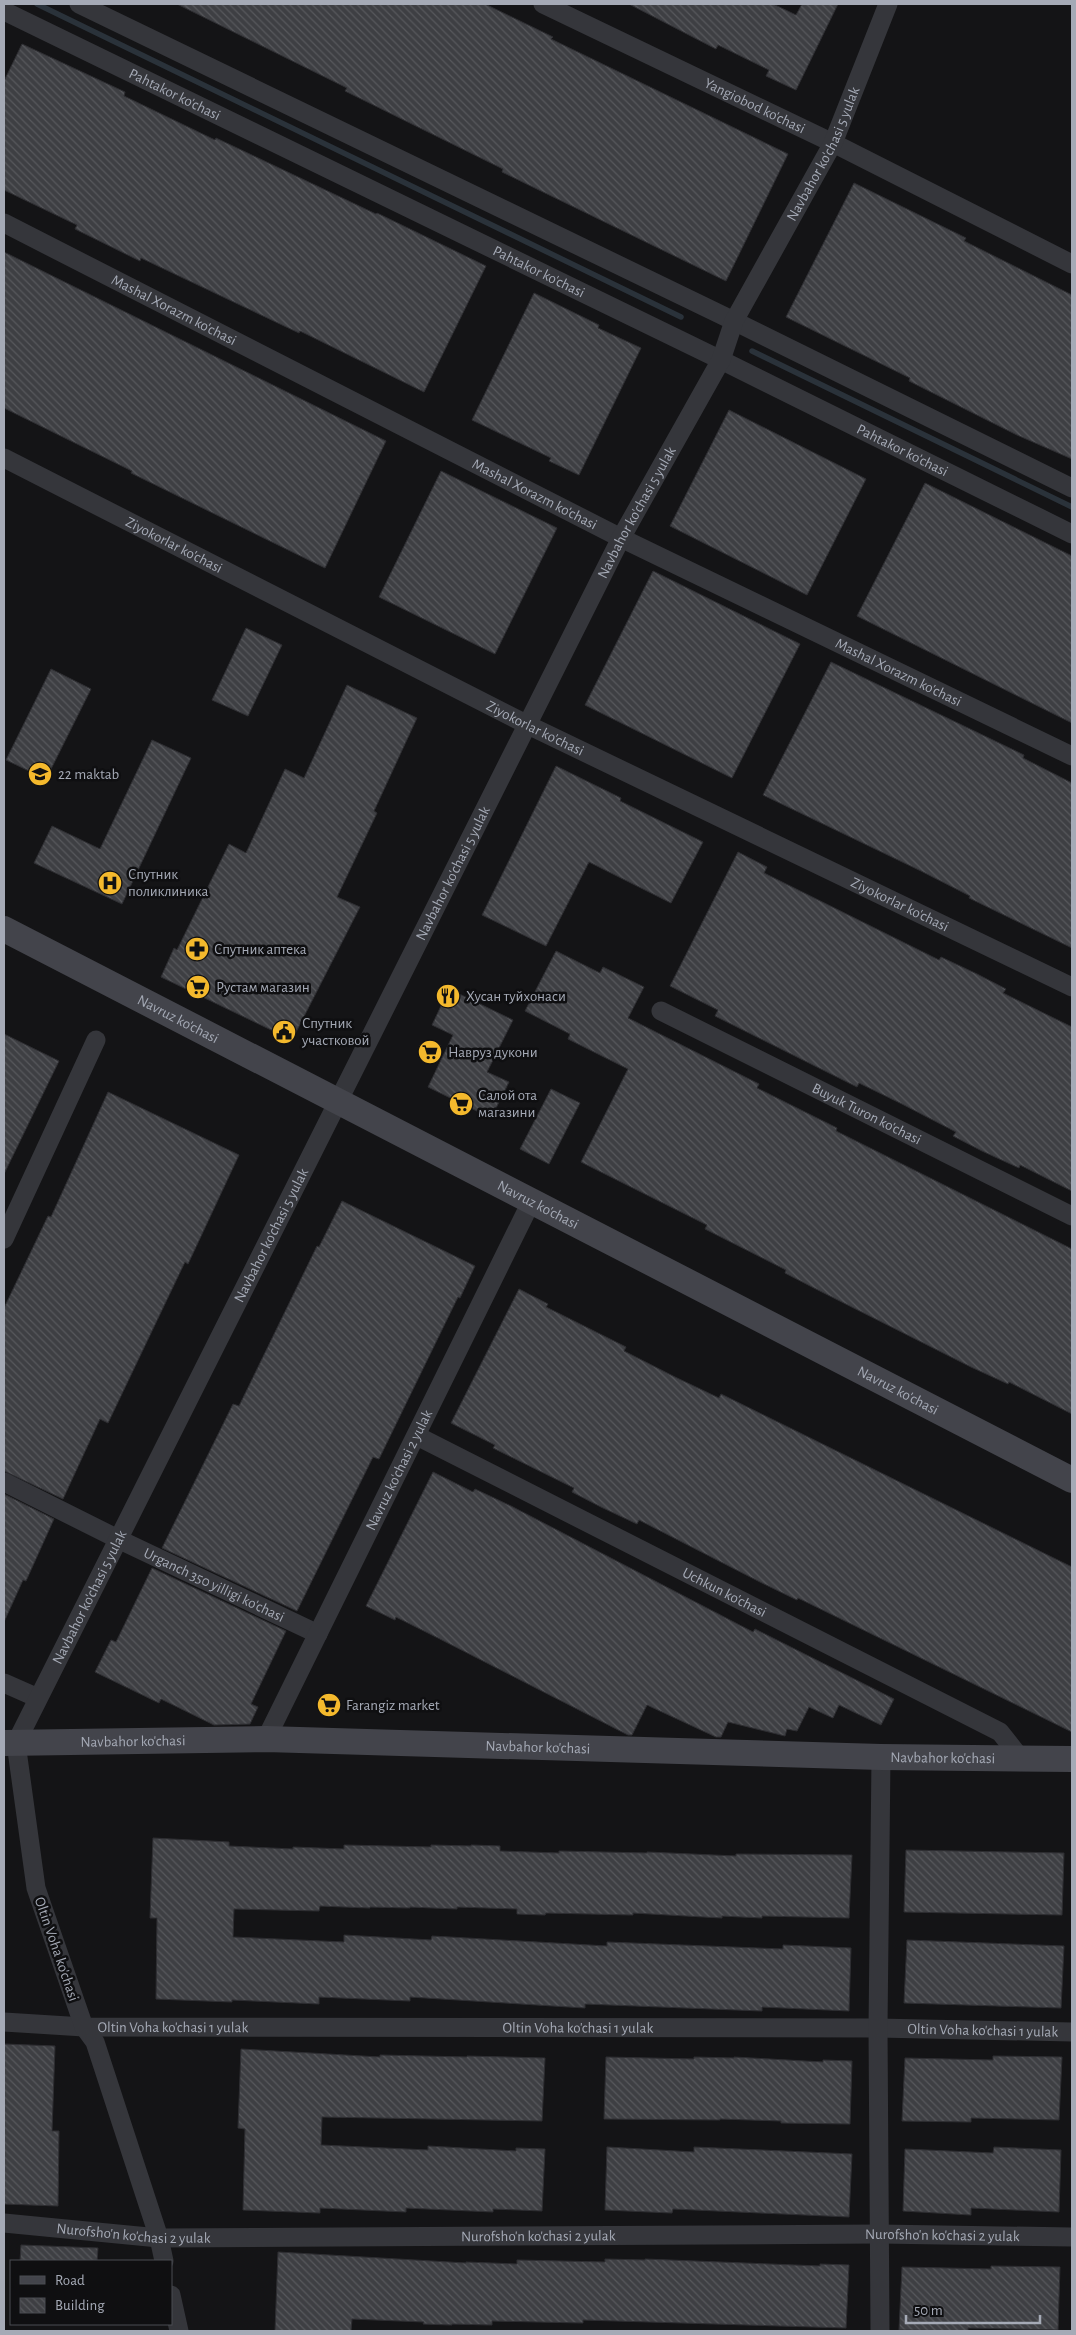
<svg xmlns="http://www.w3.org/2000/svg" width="1076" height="2335" viewBox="0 0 1076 2335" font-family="'Alegreya Sans',sans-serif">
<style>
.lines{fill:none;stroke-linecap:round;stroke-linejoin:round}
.stream{stroke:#2a323a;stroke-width:5.5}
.building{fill:url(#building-back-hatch);stroke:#2e2e32}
.street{stroke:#35363b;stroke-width:19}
.secondary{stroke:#43444b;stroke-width:26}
.labels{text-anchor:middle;stroke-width:5;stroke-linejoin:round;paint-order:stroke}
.street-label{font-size:15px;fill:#a5aab6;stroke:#0f0f11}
.poi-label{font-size:15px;fill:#a5aab6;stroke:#0f0f11;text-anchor:start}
</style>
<defs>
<pattern id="building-back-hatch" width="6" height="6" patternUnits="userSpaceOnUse" patternTransform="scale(1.25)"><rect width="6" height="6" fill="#3e3f43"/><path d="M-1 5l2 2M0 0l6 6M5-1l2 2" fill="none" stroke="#57585c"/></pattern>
</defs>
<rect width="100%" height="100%" fill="#141416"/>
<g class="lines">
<path class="stream" d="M37 4 681 317
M752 351 1072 507"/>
</g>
<path class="building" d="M177 4H485L553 37 551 39 788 154 726 281 502 172 503 169 345 91 347 88Z
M629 4H773L796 15 802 4H838L796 90 766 76 769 70 718 45 716 49Z
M22 44 125 92 124 96 215 140 216 138 376 214 377 213 486 266 424 392 300 331 299 333 141 258 140 261 75 229 77 225 4 190V81Z
M854 183 966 238 964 241 1072 295V459L1017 435 909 381 910 378 786 317Z
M4 252 386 441 325 568 131 473 132 471 4 408Z
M534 293 599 325 598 328 641 348 579 475 549 461 551 458 472 420Z
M729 410 866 479 807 595 670 526Z
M441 471 557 528 495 654 379 597Z
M925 483 1072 556V723L857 616Z
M653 571 800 644 732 778 585 705Z
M246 628 282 645 248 716 212 700Z
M831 662 995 741 1024 755 1023 758 1072 783V948L969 898 970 896 921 871 763 795Z
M51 669 91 689 46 779 6 760Z
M347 685 417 718 374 811 377 813 337 897 360 907 292 1040 161 977 174 948 177 950 229 844 246 853 285 769 304 778Z
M152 740 191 758 122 904 34 863 52 826 100 849Z
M556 766 621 798 620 801 703 842 671 903 589 862 546 946 482 915Z
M738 852 767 867 764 873 939 960 941 957 977 974 1006 989 1003 993 1072 1027V1191L1020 1165 1019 1168 982 1151 953 1136 956 1132 902 1104 859 1083 857 1087 715 1016 718 1010 670 986Z
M556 951 600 973 603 967 644 987 628 1018 759 1084 757 1088 837 1128 836 1131 1072 1249V1414L1009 1382 1008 1384 971 1367 814 1288 785 1273 786 1270 705 1229 707 1225 581 1162 628 1069 568 1039 570 1034 525 1011Z
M449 989 513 1020 487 1072 509 1082 491 1118 428 1087 453 1035 432 1025Z
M4 1034 59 1061 4 1174Z
M551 1089 580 1103 549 1164 520 1149Z
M108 1092 239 1155 188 1264 185 1262 108 1423 100 1419 63 1499 4 1471V1308L48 1216 51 1217Z
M342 1201 475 1266 460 1298 458 1297 379 1459 373 1457 297 1611 162 1548 233 1404 239 1406 317 1246 319 1247Z
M519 1289 548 1304 546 1307 626 1347 624 1351 675 1377 719 1398 721 1394 1072 1567V1732L798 1598 797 1600 760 1582 639 1520 637 1524 601 1507 572 1492 574 1488 493 1448 495 1445 451 1423Z
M433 1472 473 1492 475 1489 511 1506 753 1632 755 1629 894 1699 881 1725 839 1705 833 1718 809 1707 797 1731 787 1729 785 1736 728 1722 721 1737H716L647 1705 632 1735H628L436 1637 396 1617 395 1620 366 1606Z
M4 1494 54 1519 26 1581 23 1580 4 1622Z
M152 1568 286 1631 251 1704 258 1707 250 1724 214 1725 161 1699 159 1703 95 1672 111 1640 116 1642Z
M153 1838 229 1842V1846L293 1849V1847L344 1849V1845L431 1847V1845L471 1846V1845L500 1846V1851L559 1853V1851L647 1853V1852L736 1856V1854L852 1855 849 1918 762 1916V1918L722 1916V1918L633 1913V1915L546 1913 545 1915 517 1914V1909L457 1907V1909L410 1907V1908L370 1907V1908L320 1906 319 1911 234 1909 233 1937 344 1942V1935L431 1940 432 1936 607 1946V1942L783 1949V1945L851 1948 849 2011 762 2007V2011L585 2004V2008L410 1997V2001L319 1997V2004L232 2000V2002L156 1999 157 1918H150Z
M906 1850 1064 1853 1062 1915 904 1912Z
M907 1940 1064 1946 1061 2008 904 2003Z
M4 2044 55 2046 52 2131H59L58 2206 4 2204Z
M241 2049 380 2057V2055L467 2057V2056L545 2058 542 2121 322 2117 321 2145 428 2150V2146L516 2151V2148L545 2149 542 2211 493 2209V2212L406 2208V2212L320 2208V2213L243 2210 245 2129 238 2128Z
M993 2056 1062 2057 1059 2120 971 2118V2122L902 2121 905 2058 993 2060Z
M606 2057 694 2059V2057L734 2058V2057L823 2062V2060L852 2061 850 2124 781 2123V2121L720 2119V2120L604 2119Z
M607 2147 694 2152V2147L852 2154 849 2217 673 2209 672 2213 605 2210Z
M994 2147 1061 2150 1059 2212 971 2208V2215L903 2211 905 2149 993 2153Z
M21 2245 98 2248 97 2261H20Z
M278 2252 466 2263V2262L517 2264V2260L605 2262V2259L645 2260V2259L820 2266V2264L849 2265 846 2328 583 2320V2323L492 2321V2325L452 2324V2325L423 2324 424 2322 352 2319 351 2331H275Z
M991 2266 1060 2267 1058 2330 968 2328V2331L899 2330 902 2267 991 2269Z"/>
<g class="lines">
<g class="street">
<path d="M79 4 734 321 1072 488"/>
<path id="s1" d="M543 4 833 143 1072 264"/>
<path id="s2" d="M4 11 721 360 1072 534"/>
<path id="s3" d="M4 223 621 538 1072 756"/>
<path id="s4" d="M4 458 528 725 1072 987"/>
<path id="s5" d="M661 1011 1072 1216"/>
<path d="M4 1239 96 1040"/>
<path id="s6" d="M417 1436 1000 1732 1022 1760"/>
<path id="s7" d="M4 1482 120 1540 318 1634"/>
<path d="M4 1683 38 1698"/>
<path id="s8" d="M266 1739 532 1200"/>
<path id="s9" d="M4 2022 84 2027 878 2028 1072 2032"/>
<path id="s10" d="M4 2223 159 2238 880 2234 1072 2237"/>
<path id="s11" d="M164 2261 159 2238 95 2042 84 2027 36 1888 16 1743 621 538 721 360 734 321 833 143 888 4"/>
<path d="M171 2295 179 2331"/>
<path d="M880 2331 878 2028 881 1757"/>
</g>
<g class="secondary">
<path id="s12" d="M4 929 1072 1480"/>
<path id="s13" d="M4 1743 266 1739 881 1757 1072 1759"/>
</g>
</g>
<defs>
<g id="school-disc" transform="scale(1.25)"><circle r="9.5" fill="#f4b92d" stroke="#0f0f11"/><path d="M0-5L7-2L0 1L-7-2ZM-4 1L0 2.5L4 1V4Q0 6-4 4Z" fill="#111"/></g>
<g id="hospital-disc" transform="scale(1.25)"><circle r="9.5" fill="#f4b92d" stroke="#0f0f11"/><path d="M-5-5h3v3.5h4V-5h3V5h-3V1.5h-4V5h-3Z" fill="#111"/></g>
<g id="pharmacy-disc" transform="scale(1.25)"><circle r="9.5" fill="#f4b92d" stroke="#0f0f11"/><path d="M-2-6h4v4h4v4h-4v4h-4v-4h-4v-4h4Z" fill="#111"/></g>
<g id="supermarket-disc" transform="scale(1.25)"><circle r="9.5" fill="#f4b92d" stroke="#0f0f11"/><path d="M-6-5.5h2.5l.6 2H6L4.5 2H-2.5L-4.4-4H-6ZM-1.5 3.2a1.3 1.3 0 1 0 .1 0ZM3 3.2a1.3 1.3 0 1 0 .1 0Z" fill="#111"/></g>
<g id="restaurant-disc" transform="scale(1.25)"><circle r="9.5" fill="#f4b92d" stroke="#0f0f11"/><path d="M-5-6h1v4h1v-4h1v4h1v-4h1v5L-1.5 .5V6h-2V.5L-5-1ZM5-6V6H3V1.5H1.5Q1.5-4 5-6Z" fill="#111"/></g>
<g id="civic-disc" transform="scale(1.25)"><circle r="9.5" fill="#f4b92d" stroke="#0f0f11"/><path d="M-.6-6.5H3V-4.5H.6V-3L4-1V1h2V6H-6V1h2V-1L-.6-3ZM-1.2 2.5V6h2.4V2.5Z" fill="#111"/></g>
</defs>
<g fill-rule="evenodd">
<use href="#school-disc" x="40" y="774"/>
<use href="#hospital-disc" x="110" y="883"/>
<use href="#pharmacy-disc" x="197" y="949"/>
<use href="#supermarket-disc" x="198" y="987"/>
<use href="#restaurant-disc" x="448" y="996"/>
<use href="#civic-disc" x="284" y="1032"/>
<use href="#supermarket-disc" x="430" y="1052"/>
<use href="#supermarket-disc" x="461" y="1104"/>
<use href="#supermarket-disc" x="329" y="1705"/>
</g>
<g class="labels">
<g class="street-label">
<text dy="5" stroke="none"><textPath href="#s2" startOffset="190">Pahtakor ko'chasi</textPath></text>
<text dy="5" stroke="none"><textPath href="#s1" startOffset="235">Yangiobod ko'chasi</textPath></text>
<text dy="5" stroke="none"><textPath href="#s11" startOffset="2325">Navbahor ko'chasi 5 yulak</textPath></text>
<text dy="5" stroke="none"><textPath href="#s2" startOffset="595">Pahtakor ko'chasi</textPath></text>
<text dy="5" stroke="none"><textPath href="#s3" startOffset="191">Mashal Xorazm ko'chasi</textPath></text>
<text dy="5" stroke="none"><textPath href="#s2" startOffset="1000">Pahtakor ko'chasi</textPath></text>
<text dy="5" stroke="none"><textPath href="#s3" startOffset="596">Mashal Xorazm ko'chasi</textPath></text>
<text dy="5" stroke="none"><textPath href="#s11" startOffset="1920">Navbahor ko'chasi 5 yulak</textPath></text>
<text dy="5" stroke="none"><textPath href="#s4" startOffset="191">Ziyokorlar ko'chasi</textPath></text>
<text dy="5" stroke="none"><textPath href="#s3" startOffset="1001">Mashal Xorazm ko'chasi</textPath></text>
<text dy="5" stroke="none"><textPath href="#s4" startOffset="596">Ziyokorlar ko'chasi</textPath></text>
<text dy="5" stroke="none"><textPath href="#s11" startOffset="1515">Navbahor ko'chasi 5 yulak</textPath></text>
<text dy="5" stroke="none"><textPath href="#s4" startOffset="1001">Ziyokorlar ko'chasi</textPath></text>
<text dy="5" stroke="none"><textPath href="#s12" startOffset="196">Navruz ko'chasi</textPath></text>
<text dy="5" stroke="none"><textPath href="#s5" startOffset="230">Buyuk Turon ko'chasi</textPath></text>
<text dy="5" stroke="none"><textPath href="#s12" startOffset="601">Navruz ko'chasi</textPath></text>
<text dy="5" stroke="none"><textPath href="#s11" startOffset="1110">Navbahor ko'chasi 5 yulak</textPath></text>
<text dy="5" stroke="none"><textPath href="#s12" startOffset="1006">Navruz ko'chasi</textPath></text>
<text dy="5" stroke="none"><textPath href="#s8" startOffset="300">Navruz ko'chasi 2 yulak</textPath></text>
<text dy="5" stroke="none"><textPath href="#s7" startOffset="234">Urganch 350 yilligi ko'chasi</textPath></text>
<text dy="5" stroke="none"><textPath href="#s6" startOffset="345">Uchkun ko'chasi</textPath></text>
<text dy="5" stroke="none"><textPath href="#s11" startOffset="705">Navbahor ko'chasi 5 yulak</textPath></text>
<text dy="5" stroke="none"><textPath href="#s13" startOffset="129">Navbahor ko'chasi</textPath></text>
<text dy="5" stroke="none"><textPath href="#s13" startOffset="534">Navbahor ko'chasi</textPath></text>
<text dy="5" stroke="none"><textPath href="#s13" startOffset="939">Navbahor ko'chasi</textPath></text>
<text transform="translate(57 1949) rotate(71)" y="5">Oltin Voha ko'chasi</text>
<text dy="5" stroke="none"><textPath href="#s9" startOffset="169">Oltin Voha ko'chasi 1 yulak</textPath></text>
<text dy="5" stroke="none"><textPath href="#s9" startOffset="574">Oltin Voha ko'chasi 1 yulak</textPath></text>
<text dy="5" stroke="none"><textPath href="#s9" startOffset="979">Oltin Voha ko'chasi 1 yulak</textPath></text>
<text dy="5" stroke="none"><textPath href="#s10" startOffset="130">Nurofsho'n ko'chasi 2 yulak</textPath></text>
<text dy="5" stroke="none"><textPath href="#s10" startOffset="939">Nurofsho'n ko'chasi 2 yulak</textPath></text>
<text dy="5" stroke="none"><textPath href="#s10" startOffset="535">Nurofsho'n ko'chasi 2 yulak</textPath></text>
</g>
<g class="poi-label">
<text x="58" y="779">22 maktab</text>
<text x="128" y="879">Спутник<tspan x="128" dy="17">поликлиника</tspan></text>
<text x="214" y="954">Спутник аптека</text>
<text x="216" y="992">Рустам магазин</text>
<text x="466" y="1001">Хусан туйхонаси</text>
<text x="302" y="1028">Спутник<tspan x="302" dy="17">участковой</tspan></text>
<text x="448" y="1057">Навруз дукони</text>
<text x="478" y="1100">Салой ота<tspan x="478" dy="17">магазини</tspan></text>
<text x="346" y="1710">Farangiz market</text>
</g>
</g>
<rect width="1076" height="2335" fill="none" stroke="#a5aab6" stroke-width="10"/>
<rect x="10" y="2260" width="162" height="65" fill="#0f0f11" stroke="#4b4d53"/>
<rect x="20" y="2276" width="25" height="8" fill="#43444b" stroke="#4b4d53"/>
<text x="55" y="2285" font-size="15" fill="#a5aab6">Road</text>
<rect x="20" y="2298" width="25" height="15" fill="url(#building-back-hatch)" stroke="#4b4d53"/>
<text x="55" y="2310" font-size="15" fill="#a5aab6">Building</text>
<path d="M906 2315v8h134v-8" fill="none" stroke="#a5aab6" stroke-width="2.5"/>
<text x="914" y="2315" font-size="15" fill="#a5aab6" stroke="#0f0f11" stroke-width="4" paint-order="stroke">50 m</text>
</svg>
